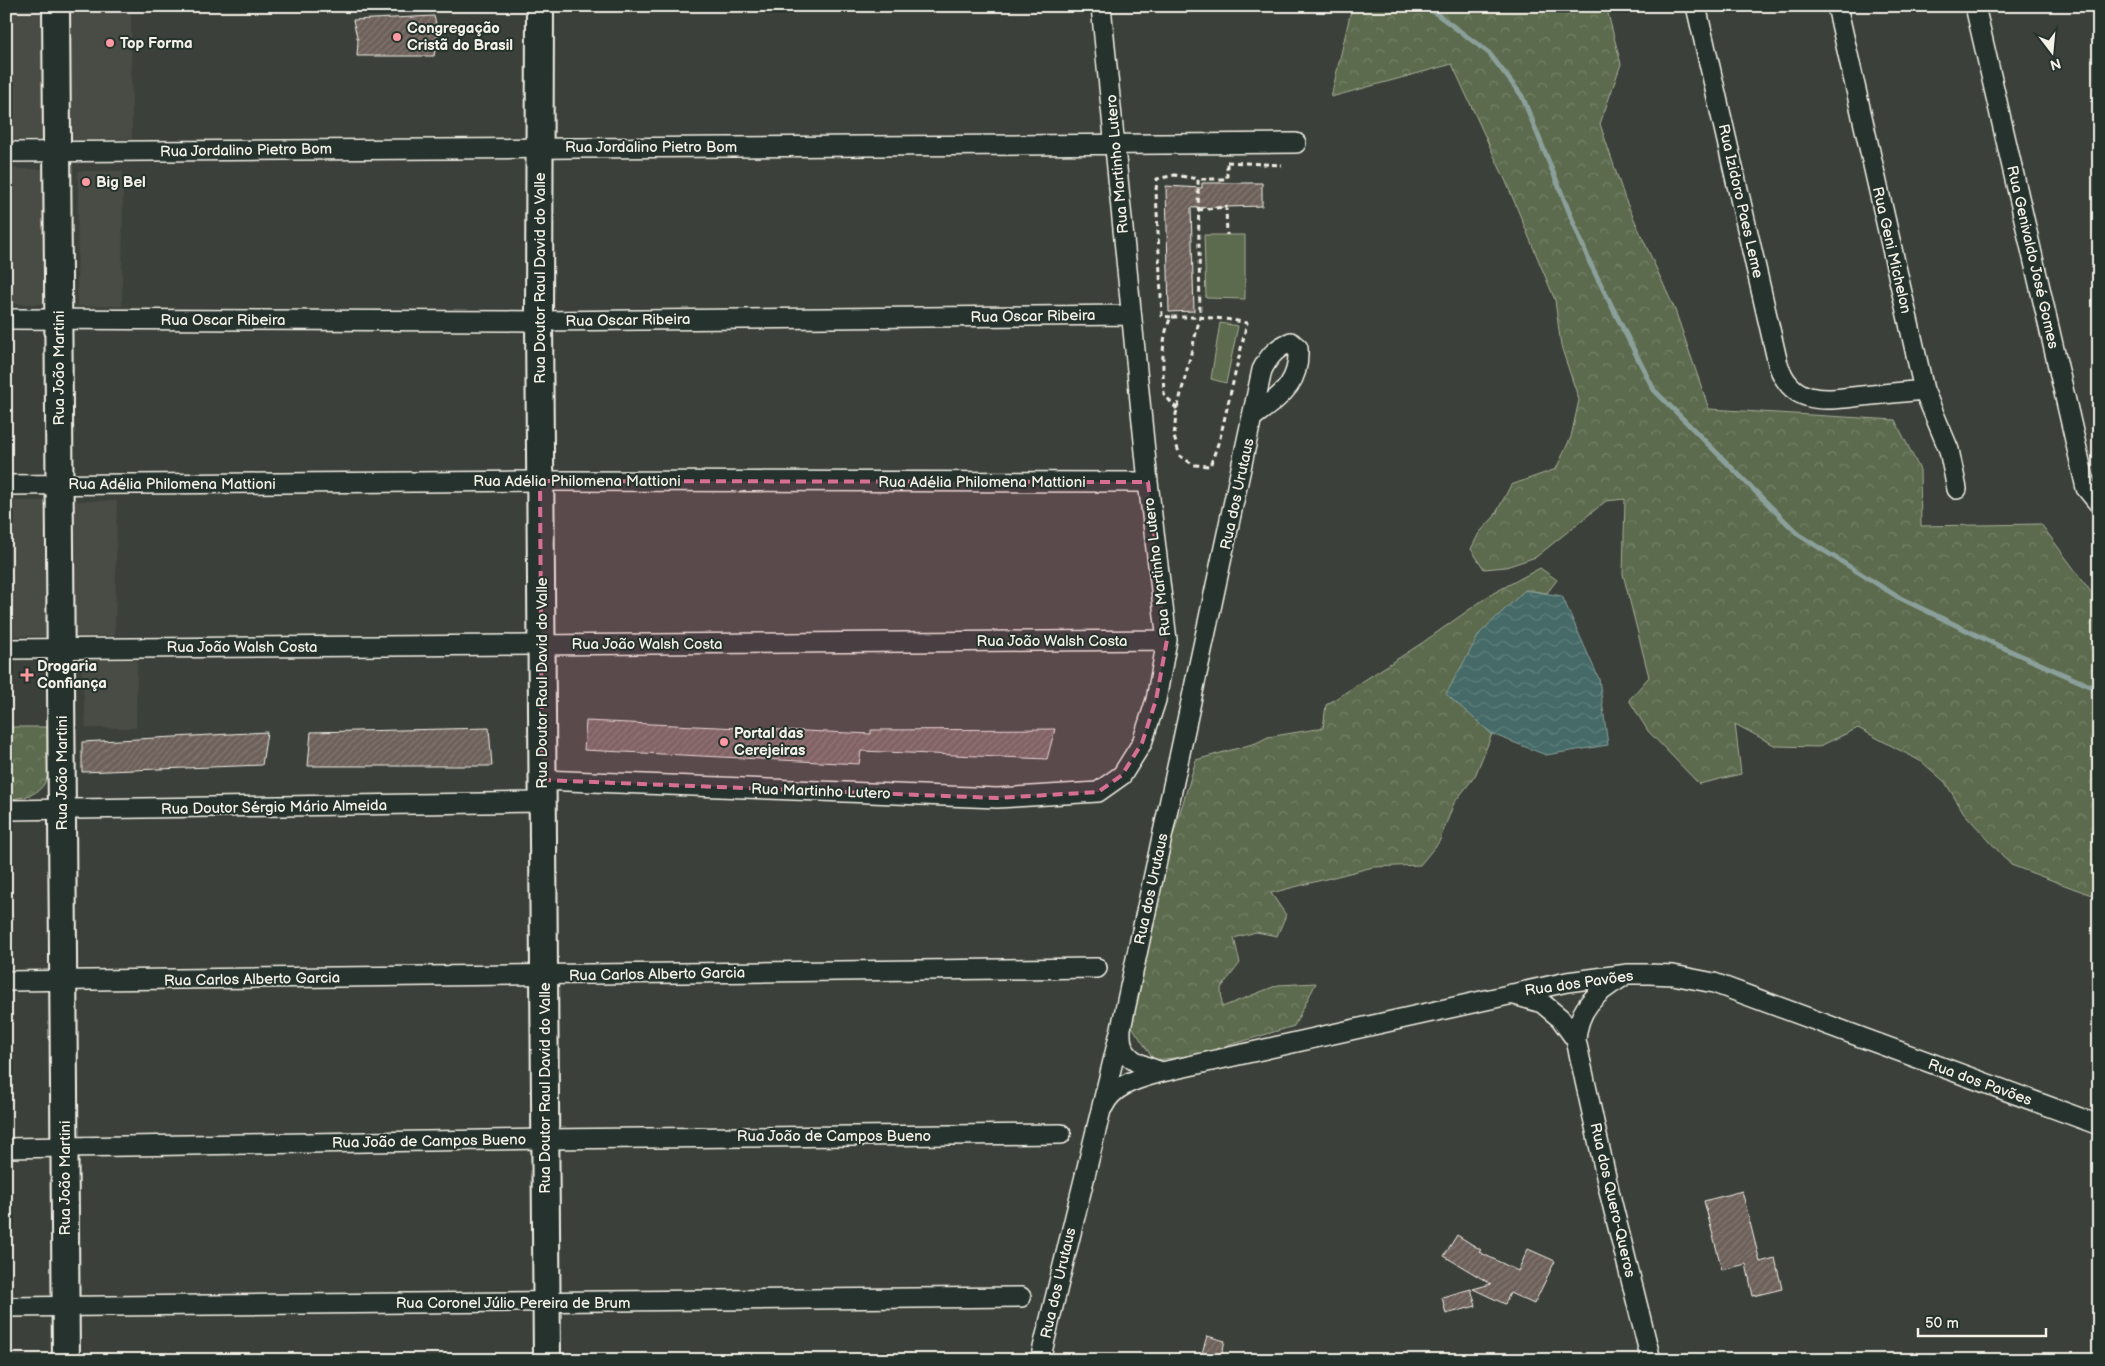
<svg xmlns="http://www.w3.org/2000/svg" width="2105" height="1366" viewBox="0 0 2105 1366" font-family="'Balsamiq Sans',sans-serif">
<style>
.built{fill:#4a4b44}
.green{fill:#5c6b4d;stroke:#a8ae9a}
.forest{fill:url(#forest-crowns);stroke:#a8ae9a}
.water{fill:url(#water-waves);stroke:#8ba09b}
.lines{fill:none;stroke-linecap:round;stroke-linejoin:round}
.stream{stroke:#8ba09b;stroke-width:5}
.building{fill:url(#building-hatch);stroke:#f4f1e8}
.street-casing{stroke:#f4f1e8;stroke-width:22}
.secondary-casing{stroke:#f4f1e8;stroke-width:30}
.path{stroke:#f4f1e8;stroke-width:3;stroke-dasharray:5 4;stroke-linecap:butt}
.street{stroke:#26332d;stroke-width:19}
.secondary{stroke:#26332d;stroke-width:26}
.marked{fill:#d66f93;fill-opacity:0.2;stroke:#d66f93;stroke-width:4;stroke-dasharray:10 6;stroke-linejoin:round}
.poi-dot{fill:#ff9aa2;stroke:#26332d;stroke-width:2}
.labels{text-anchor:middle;stroke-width:4;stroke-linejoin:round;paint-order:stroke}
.poi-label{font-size:15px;font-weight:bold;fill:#f4f1e8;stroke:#26332d;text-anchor:start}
.street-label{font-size:15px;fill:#f4f1e8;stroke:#26332d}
</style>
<defs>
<pattern id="forest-crowns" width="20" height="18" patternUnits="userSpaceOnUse" patternTransform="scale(1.25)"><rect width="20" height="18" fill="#5c6b4d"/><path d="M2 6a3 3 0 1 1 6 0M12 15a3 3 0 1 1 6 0" fill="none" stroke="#748167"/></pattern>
<pattern id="water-waves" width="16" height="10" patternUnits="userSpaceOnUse" patternTransform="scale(1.25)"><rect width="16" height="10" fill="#456a67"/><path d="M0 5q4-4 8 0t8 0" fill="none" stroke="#60807d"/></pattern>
<pattern id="building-hatch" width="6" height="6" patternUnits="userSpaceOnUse" patternTransform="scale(1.25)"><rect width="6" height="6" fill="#6d615a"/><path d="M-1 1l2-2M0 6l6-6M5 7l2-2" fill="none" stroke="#827872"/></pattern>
</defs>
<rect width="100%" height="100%" fill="#3b413a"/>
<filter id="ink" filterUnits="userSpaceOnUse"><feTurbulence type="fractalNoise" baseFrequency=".02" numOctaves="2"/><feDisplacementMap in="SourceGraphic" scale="10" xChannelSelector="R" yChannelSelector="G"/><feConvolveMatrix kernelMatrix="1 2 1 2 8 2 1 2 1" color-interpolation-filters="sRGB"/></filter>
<g filter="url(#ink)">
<path class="built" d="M6 6H47L45 140H6Z
M66 6H131L132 139 65 140Z
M6 169H46L45 304H6Z
M78 171H123L122 306H77Z
M6 501H51L50 636H6Z
M71 501H117L115 636H70Z
M81 660H137L136 728H86Z"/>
<path class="green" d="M1204 235H1245V299L1206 298Z
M1220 323 1238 326 1226 383 1211 379Z"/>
<path class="forest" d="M1352 6H1606L1621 64 1600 124 1625 199 1675 310 1709 409 1895 420 1920 470 1921 526 2041 524 2099 603V895L2094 896 2011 865 1964 813 1945 782 1922 762 1858 728 1818 747 1776 746 1735 724 1741 774 1699 784 1648 731 1629 700 1649 677 1623 574 1625 499 1606 501 1536 557 1506 567 1484 569 1471 549 1479 533 1494 517 1511 485 1556 469 1571 437 1579 400 1561 346 1555 300 1507 184 1452 64 1331 97Z
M1540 568 1557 580 1547 593 1525 590 1481 633 1447 694 1492 734 1475 776 1454 803 1439 842 1420 865 1373 867 1271 893 1286 915 1277 936 1256 932 1234 938 1240 963 1221 988 1222 1007 1278 985 1316 983 1294 1026 1193 1056 1154 1060 1129 1022 1165 862 1196 760 1256 743 1268 737 1323 728 1326 705 1422 643 1490 595Z
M6 727H51C49 766 58 798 6 799Z"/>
<path class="water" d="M1525 590 1562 596 1599 679 1608 745 1546 755 1492 734 1446 694 1480 633Z"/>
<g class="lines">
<path class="stream" d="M1426 6 1489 53 1522 96 1590 263 1654 390 1799 535 1898 597 1997 645 2099 690"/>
</g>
<path class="building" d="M434 16 438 32 434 56H357L358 41 353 20Z
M1202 183H1262V206L1191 208 1194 311 1169 312 1166 186 1202 188Z
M586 721 871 734V730L1055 729 1047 759 861 751 859 764 584 750Z
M489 728 492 766H308L311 732Z
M267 732 262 765 82 772V742Z
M1742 1191 1760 1262 1775 1258 1782 1289 1753 1296 1746 1264 1722 1270 1704 1201Z
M1457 1235 1481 1250 1479 1252 1518 1271 1528 1249 1555 1261 1534 1304 1510 1293 1505 1304 1473 1289 1491 1284 1444 1256Z
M1471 1289 1476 1306 1446 1314 1442 1297Z
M1207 1336 1225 1341 1220 1360H1200Z"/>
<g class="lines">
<g class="street-casing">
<path id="street" d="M1696 6 1778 364C1792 407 1826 400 1862 396 1883 394 1903 392 1924 390
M1837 6 1924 390 1949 450 1957 489
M1975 6 2086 488 2099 504
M6 152 1296 143
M6 319 539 321 1130 315
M6 485 540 481 1148 482
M6 649 1167 640
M542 780 997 798 1098 792 1122 775 1142 743 1156 700 1167 640 1148 482 1101 6
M6 810 543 802
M6 981 1097 968
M1511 994 1542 1003 1560 1018 1576 1040 1610 1195 1651 1360
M1121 1031C1119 1059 1140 1065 1162 1072L1567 982 1628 974H1649L1673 975 1714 983 2099 1125
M1576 1040C1578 1009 1595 993 1621 978
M1103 1107C1113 1084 1141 1078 1162 1072
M6 1148 545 1139 1061 1134
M6 1307 1021 1297
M1040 1360 1122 1024 1262 370C1269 356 1276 348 1291 342L1298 348C1300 385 1280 396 1253 417"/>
</g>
<g class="secondary-casing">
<path id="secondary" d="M56 6 66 1360
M540 6 539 321 547 1360"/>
</g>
<path class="path" d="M1227 162 1282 165
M1198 210 1226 207 1227 235
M1171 317 1162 316 1156 191 1157 179 1175 175 1198 179
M1177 409 1164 394C1163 369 1160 340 1171 317 1198 317 1220 317 1247 323L1220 438 1210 466 1194 465 1180 456 1174 437 1176 414 1200 317 1198 179H1227V163"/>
<use href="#street" class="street"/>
<use href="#secondary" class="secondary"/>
</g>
</g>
<path class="marked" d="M540 481 1148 482 1167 640 1156 700 1142 743 1122 775 1098 792 997 798 542 780Z"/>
<g class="poi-dot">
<circle cx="397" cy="37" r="5"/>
<circle cx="110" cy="43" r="5"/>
<circle cx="86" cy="182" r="5"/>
<path d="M24.5 667.5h5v5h5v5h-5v5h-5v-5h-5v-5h5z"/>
<circle cx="724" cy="742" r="5"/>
</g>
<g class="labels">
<g class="poi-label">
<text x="407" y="33">Congregação<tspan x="407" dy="17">Cristã do Brasil</tspan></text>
<text x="120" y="48">Top Forma</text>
<text x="96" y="187">Big Bel</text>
<text x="37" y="671">Drogaria<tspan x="37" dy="17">Confiança</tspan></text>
<text x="734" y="738">Portal das<tspan x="734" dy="17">Cerejeiras</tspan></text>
</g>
<g class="street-label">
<text x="651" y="152">Rua Jordalino Pietro Bom</text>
<text transform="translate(246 150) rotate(-1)" y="5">Rua Jordalino Pietro Bom</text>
<text transform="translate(1117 164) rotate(-95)" y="5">Rua Martinho Lutero</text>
<text transform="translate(1741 201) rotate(77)" y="5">Rua Izidoro Paes Leme</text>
<text transform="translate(1892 250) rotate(77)" y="5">Rua Geni Michelon</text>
<text transform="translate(2033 257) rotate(77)" y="5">Rua Genivaldo José Gomes</text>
<text transform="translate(540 278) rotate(-90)" y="5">Rua Doutor Raul David do Valle</text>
<text transform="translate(1033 316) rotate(-1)" y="5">Rua Oscar Ribeira</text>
<text x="223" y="325">Rua Oscar Ribeira</text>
<text transform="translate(628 320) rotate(-1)" y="5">Rua Oscar Ribeira</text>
<text transform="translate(59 368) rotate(-90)" y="5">Rua João Martini</text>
<text x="577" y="486">Rua Adélia Philomena Mattioni</text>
<text x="982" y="487">Rua Adélia Philomena Mattioni</text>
<text x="172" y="489">Rua Adélia Philomena Mattioni</text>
<text transform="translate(1237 494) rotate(-78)" y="5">Rua dos Urutaus</text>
<text transform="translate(1157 567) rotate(-97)" y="5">Rua Martinho Lutero</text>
<text x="1052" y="646">Rua João Walsh Costa</text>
<text x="647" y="649">Rua João Walsh Costa</text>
<text x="242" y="652">Rua João Walsh Costa</text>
<text transform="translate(542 683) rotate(-90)" y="5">Rua Doutor Raul David do Valle</text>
<text transform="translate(62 773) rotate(-90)" y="5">Rua João Martini</text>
<text transform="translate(821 791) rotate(2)" y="5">Rua Martinho Lutero</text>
<text transform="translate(274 807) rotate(-1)" y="5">Rua Doutor Sérgio Mário Almeida</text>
<text transform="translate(1151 889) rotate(-78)" y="5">Rua dos Urutaus</text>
<text transform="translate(657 974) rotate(-1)" y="5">Rua Carlos Alberto Garcia</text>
<text transform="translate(252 979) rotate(-1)" y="5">Rua Carlos Alberto Garcia</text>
<text transform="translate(1579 983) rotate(-8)" y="5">Rua dos Pavões</text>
<text transform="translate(1980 1082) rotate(20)" y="5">Rua dos Pavões</text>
<text transform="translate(545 1088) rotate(-90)" y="5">Rua Doutor Raul David do Valle</text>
<text x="834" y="1141">Rua João de Campos Bueno</text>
<text transform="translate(429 1141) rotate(-1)" y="5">Rua João de Campos Bueno</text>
<text transform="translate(65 1178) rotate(-90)" y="5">Rua João Martini</text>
<text transform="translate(1613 1200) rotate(77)" y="5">Rua dos Quero-Queros</text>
<text transform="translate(1058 1283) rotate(-77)" y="5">Rua dos Urutaus</text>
<text x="513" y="1308">Rua Coronel Júlio Pereira de Brum</text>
</g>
</g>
<rect width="2105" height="1366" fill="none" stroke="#26332d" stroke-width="25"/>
<rect x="12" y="12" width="2080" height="1341" fill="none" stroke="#f4f1e8" stroke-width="2" filter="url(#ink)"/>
<g transform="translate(2052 52) rotate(164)" stroke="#26332d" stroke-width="4" paint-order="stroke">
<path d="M0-4L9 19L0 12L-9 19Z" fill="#f4f1e8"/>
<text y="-8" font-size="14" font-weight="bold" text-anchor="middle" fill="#f4f1e8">N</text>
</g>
<path d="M1918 1328v8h128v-8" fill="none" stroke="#f4f1e8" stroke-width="2.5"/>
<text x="1925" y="1328" font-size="15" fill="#f4f1e8" stroke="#26332d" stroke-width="4" paint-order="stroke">50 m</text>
</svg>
